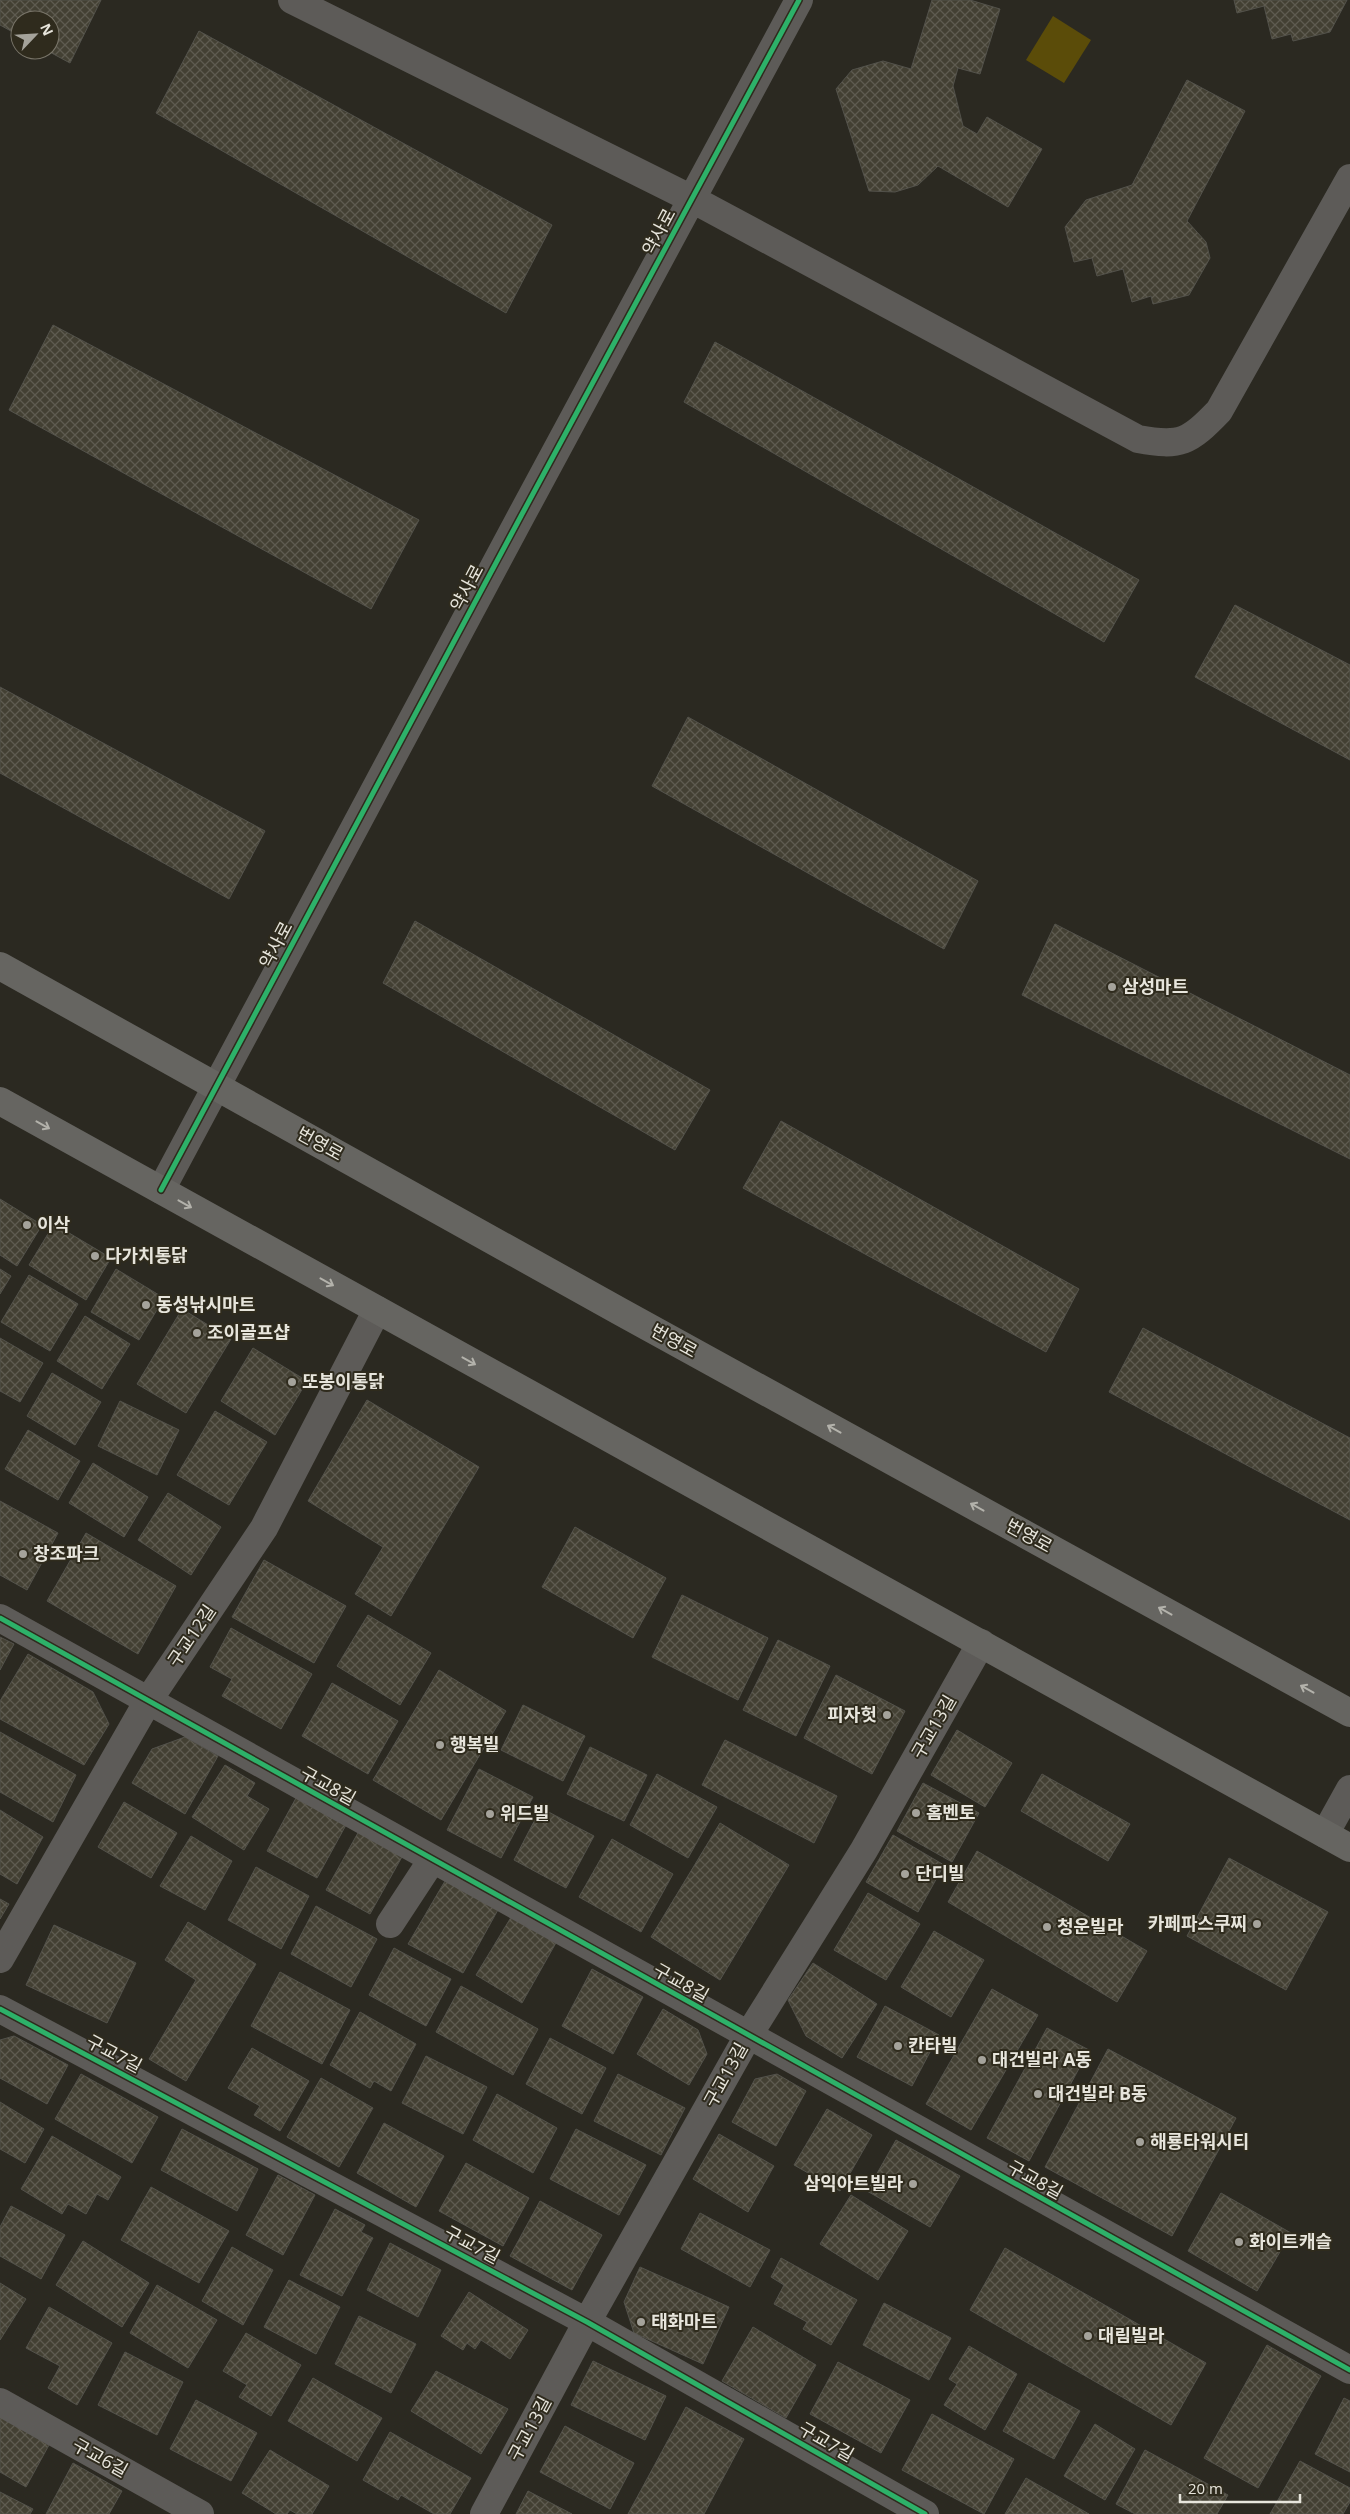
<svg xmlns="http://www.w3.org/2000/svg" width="1350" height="2514" viewBox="0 0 1350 2514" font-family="'Open Sans','Noto Sans KR',sans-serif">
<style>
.park{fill:#5b4c09}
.building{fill:url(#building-cross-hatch);stroke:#53524b}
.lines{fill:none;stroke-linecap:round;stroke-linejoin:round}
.minor{stroke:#5d5b58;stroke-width:28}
.major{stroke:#666561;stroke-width:28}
.cycleway-casing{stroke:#2f2b1d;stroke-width:8}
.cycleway{stroke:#2db169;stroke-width:5}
.oneway{stroke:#b3b2ab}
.poi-dot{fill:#a5a39b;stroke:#2f2b1d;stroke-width:2}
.labels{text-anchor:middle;stroke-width:4;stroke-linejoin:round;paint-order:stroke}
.street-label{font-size:18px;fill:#e7e5dc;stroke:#2f2b1d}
.poi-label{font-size:18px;font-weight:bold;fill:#e7e5dc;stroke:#2f2b1d;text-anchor:start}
</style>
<defs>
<pattern id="building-cross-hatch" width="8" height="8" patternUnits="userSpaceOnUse" patternTransform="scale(1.25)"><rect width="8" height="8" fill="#434033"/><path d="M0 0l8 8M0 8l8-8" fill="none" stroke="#5e5b50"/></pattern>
</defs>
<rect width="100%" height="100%" fill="#2b2921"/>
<path class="park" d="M1053 16 1091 40 1064 83 1026 60Z"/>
<path class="building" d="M0 0H101L70 63 46 50H50V20H20V36L0 25Z
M932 0H970L1000 9 980 74 958 68 953 86 963 126 977 134 987 117 1042 149 1008 207 938 166 918 185 895 192 869 191 836 89 852 70 883 61 911 69Z
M1234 0H1347L1330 32 1293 41 1291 34 1272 39 1264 6 1237 13Z
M199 31 552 225 506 313 156 113Z
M1187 80 1245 111 1187 221 1206 242 1210 258 1189 295 1153 304 1151 296 1132 302 1123 269 1097 276 1092 258 1074 262 1065 227 1086 200 1132 185Z
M53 325 419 520 371 609 9 410Z
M715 342 1139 580 1104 642 684 402Z
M1235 605 1350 665V760L1195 677Z
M0 687 265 831 229 899 0 773Z
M688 717 978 881 944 949 652 786Z
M415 921 710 1090 675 1150 383 983Z
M1055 924 1350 1075V1159L1022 995Z
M781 1121 1079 1289 1046 1352 743 1188Z
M0 1199 42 1225 17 1266 0 1255Z
M54 1224 111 1258 86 1300 29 1265Z
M0 1269 11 1276 0 1294Z
M116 1269 164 1298 139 1340 91 1312Z
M29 1275 78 1304 50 1351 1 1322Z
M182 1309 231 1339 186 1413 137 1384Z
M85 1316 130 1344 102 1389 57 1361Z
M1143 1328 1350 1438V1520L1109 1392Z
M0 1338 43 1363 20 1402 0 1391Z
M253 1348 307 1381 275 1435 221 1401Z
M52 1373 101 1402 75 1445 27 1416Z
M367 1400 479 1467 391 1616 355 1594 383 1547 308 1501Z
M120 1401 179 1430 157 1475 98 1446Z
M215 1411 267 1442 229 1505 177 1475Z
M28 1430 80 1461 58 1500 5 1469Z
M93 1463 148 1497 124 1537 69 1503Z
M168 1493 221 1527 191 1575 138 1540Z
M0 1501 58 1533 27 1590 0 1575Z
M575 1527 666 1578 633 1638 542 1587Z
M86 1533 176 1586 138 1654 47 1601Z
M264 1560 346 1606 314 1663 232 1617Z
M682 1595 768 1638 738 1700 652 1657Z
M368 1615 431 1653 400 1705 337 1666Z
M231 1628 312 1674 281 1729 222 1696 232 1679 210 1667Z
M0 1637 14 1644 0 1670Z
M778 1640 830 1666 796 1736 743 1710Z
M28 1654 93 1692 109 1724 84 1765 0 1719V1701Z
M439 1670 506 1711 441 1820 373 1780Z
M836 1675 905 1711 872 1774 804 1738Z
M332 1683 398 1721 368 1774 302 1736Z
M523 1705 585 1736 563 1781 501 1750Z
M957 1730 1012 1763 985 1807 931 1775Z
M0 1732 76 1775 53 1822 0 1792Z
M185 1737 218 1756 185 1814 132 1783 152 1749Z
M725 1740 837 1796 814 1843 702 1785Z
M590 1747 647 1775 624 1821 567 1794Z
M225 1765 255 1783 247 1796 269 1809 244 1850 192 1817Z
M479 1769 533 1797 501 1858 447 1830Z
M657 1774 717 1807 688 1858 630 1825Z
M1042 1774 1130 1824 1108 1861 1021 1811Z
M923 1783 979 1813 952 1862 897 1831Z
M296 1798 346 1825 317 1878 267 1851Z
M124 1802 177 1833 151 1878 98 1847Z
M541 1808 594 1836 566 1888 514 1860Z
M0 1810 43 1837 17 1884 0 1874Z
M720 1823 789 1865 720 1980 651 1937Z
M359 1831 403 1855 370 1914 326 1890Z
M893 1835 944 1865 918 1912 866 1882Z
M191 1836 232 1861 205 1910 160 1886Z
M612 1839 673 1874 641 1932 579 1897Z
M977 1851 1147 1951 1117 2002 948 1902Z
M1229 1858 1328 1912 1286 1990 1187 1936Z
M256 1867 309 1896 281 1949 228 1920Z
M445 1881 499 1908 463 1973 408 1944Z
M868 1893 920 1924 886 1980 834 1950Z
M0 1899 9 1904 0 1919Z
M316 1906 377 1939 351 1987 291 1954Z
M513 1914 557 1941 522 2003 476 1975Z
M188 1922 256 1964 186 2081 149 2059 196 1980 165 1960Z
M54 1925 136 1963 107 2023 26 1985Z
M934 1931 984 1960 951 2017 901 1987Z
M394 1948 451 1979 426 2026 369 1995Z
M813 1963 877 2004 842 2058 806 2036 788 2000Z
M592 1969 643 1997 613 2054 562 2026Z
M280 1972 350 2010 322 2064 251 2026Z
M461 1986 538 2029 513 2075 436 2032Z
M992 1989 1038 2015 971 2130 926 2104Z
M885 2006 939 2035 912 2086 857 2057Z
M663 2009 698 2030 707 2054 689 2085 637 2054Z
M360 2012 416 2044 391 2091 374 2081 370 2088 330 2065Z
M1047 2028 1089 2050 1029 2161 987 2138Z
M14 2036 68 2065 47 2104 0 2078V2040Z
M550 2038 606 2068 582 2114 526 2084Z
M252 2048 309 2081 280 2131 254 2115 260 2106 228 2088Z
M1108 2049 1236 2118 1172 2236 1045 2167Z
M426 2056 487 2087 463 2134 402 2103Z
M81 2074 158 2117 132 2163 55 2119Z
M618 2074 685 2108 661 2155 594 2121Z
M777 2074 806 2091 776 2146 732 2122 755 2079Z
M321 2078 373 2108 339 2167 287 2137Z
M497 2094 557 2128 533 2173 473 2140Z
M0 2102 44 2129 25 2163 0 2149Z
M827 2109 872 2135 840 2191 794 2165Z
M384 2123 444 2156 416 2207 357 2173Z
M182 2129 258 2169 237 2211 161 2170Z
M576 2129 646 2165 619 2215 550 2179Z
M719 2134 774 2166 748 2212 693 2179Z
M52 2136 121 2177 108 2200 97 2194 86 2214 68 2204 62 2214 21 2189Z
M896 2140 960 2176 930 2227 867 2191Z
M466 2163 529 2198 503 2246 439 2211Z
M278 2175 315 2195 283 2255 246 2235Z
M151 2187 229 2231 199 2283 121 2240Z
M1221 2193 1291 2233 1257 2291 1188 2251Z
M851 2195 908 2231 878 2280 820 2244Z
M540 2201 602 2235 572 2290 510 2256Z
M11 2206 65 2235 41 2279 0 2256V2227Z
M335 2209 365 2225 361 2232 373 2238 342 2296 300 2275Z
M700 2213 770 2250 750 2287 681 2249Z
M83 2241 149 2283 122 2327 56 2285Z
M390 2243 441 2270 418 2317 367 2290Z
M232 2247 273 2270 243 2325 202 2301Z
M1005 2248 1206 2363 1171 2425 970 2310Z
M781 2258 857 2300 831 2345 803 2329 807 2322 774 2304 784 2285 771 2277Z
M640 2267 729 2307 703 2364 634 2333 624 2302Z
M289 2280 340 2307 316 2354 264 2327Z
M0 2283 26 2299 0 2340Z
M157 2285 217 2320 188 2368 130 2333Z
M469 2292 528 2330 510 2359 481 2340 475 2349 467 2343 463 2350 441 2336Z
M884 2303 951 2338 929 2380 863 2345Z
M49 2307 112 2343 77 2405 48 2388 60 2366 26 2348Z
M359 2316 416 2344 391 2393 335 2364Z
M753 2327 816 2365 786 2418 722 2381Z
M246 2333 301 2365 271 2416 239 2397 247 2385 223 2371Z
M1267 2345 1321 2376 1258 2488 1204 2458Z
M969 2346 1017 2374 985 2430 944 2405 957 2384 949 2379Z
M125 2352 183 2382 157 2435 98 2405Z
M593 2361 666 2396 645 2440 571 2405Z
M838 2362 910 2400 881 2453 810 2414Z
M436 2371 508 2409 481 2454 411 2411Z
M313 2378 382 2418 357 2461 288 2421Z
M1029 2383 1080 2411 1054 2459 1003 2431Z
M1344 2398 1350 2401V2472L1315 2454Z
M196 2400 257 2433 231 2481 170 2449Z
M686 2407 744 2439 704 2514H628Z
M932 2414 1014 2459 984 2514 902 2470Z
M0 2417 49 2445 26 2487 0 2472Z
M1095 2424 1135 2449 1105 2500 1064 2476Z
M565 2426 634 2463 610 2509 540 2472Z
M390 2432 471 2478 450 2514H434L401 2495 398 2500 363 2480Z
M270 2450 329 2486 312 2514H297L290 2510 287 2514H276L242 2493Z
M1145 2450 1228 2495 1217 2514H1135L1116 2504Z
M1300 2461 1350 2488V2502L1343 2514H1270Z
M73 2463 122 2491 109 2514H46Z
M1026 2478 1089 2514H1005Z
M528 2491 572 2514H516Z
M0 2492 33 2509 30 2514H0Z"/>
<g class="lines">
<path class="minor" d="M292 0 692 199 1138 439C1181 447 1189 442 1219 411L1350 178
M161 1190 521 516 799 0
M0 1618 1350 2370
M1325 1834 1350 1789
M390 1924 432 1860
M0 1959 148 1701 264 1528 377 1310
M0 2009 587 2322 925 2514
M0 2402 200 2514
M484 2514 587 2322 748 2036 864 1850 981 1643"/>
<path class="major" d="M0 966 621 1312 1350 1713
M0 1101 1350 1848"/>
<g class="cycleway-casing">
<path id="cycleway" d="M161 1190 521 516 799 0
M0 1618 1350 2370
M0 2009 587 2322 925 2514"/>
</g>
<use href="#cycleway" class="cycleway"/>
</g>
<defs><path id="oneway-shaft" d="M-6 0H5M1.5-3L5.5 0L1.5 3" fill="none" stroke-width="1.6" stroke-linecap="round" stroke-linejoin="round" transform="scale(1.25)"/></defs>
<g class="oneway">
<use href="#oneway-shaft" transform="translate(43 1125) rotate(29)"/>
<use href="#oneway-shaft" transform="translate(185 1204) rotate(29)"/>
<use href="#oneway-shaft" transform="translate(327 1282) rotate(29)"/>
<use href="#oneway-shaft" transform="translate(469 1361) rotate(29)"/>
<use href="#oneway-shaft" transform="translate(834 1429) rotate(-151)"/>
<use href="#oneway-shaft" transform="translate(977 1507) rotate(-151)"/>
<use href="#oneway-shaft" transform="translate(1165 1611) rotate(-151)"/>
<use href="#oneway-shaft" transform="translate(1307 1689) rotate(-151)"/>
</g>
<g class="poi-dot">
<circle cx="1112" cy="987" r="5"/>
<circle cx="27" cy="1225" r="5"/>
<circle cx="95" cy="1256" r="5"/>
<circle cx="146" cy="1305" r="5"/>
<circle cx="197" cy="1333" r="5"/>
<circle cx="292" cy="1382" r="5"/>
<circle cx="23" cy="1554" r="5"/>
<circle cx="887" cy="1715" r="5"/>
<circle cx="440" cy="1745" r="5"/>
<circle cx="916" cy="1813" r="5"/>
<circle cx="490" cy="1814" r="5"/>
<circle cx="905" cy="1874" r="5"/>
<circle cx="1257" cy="1924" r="5"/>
<circle cx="1047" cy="1927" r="5"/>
<circle cx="898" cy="2046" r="5"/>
<circle cx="982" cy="2060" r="5"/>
<circle cx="1038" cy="2094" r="5"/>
<circle cx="1140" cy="2142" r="5"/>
<circle cx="913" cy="2184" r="5"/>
<circle cx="1239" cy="2242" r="5"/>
<circle cx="641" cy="2322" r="5"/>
<circle cx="1088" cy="2336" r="5"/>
</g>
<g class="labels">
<g class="street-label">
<text transform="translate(659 232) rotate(-62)" y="6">약사로</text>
<text transform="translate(467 588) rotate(-62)" y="6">약사로</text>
<text transform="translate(276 945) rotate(-62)" y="6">약사로</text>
<text transform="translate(320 1144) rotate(29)" y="6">번영로</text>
<text transform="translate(674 1341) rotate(29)" y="6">번영로</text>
<text transform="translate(1029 1536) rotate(29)" y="6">번영로</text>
<text transform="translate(192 1636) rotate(-56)" y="6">구교12길</text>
<text transform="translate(934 1727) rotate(-60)" y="6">구교13길</text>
<text transform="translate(328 1786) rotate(29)" y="6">구교8길</text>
<text transform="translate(681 1983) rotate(29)" y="6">구교8길</text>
<text transform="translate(114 2054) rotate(28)" y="6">구교7길</text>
<text transform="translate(726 2075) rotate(-61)" y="6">구교13길</text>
<text transform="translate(1035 2180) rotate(29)" y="6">구교8길</text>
<text transform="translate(472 2245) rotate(28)" y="6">구교7길</text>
<text transform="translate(530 2429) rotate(-62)" y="6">구교13길</text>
<text transform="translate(826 2442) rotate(30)" y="6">구교7길</text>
<text transform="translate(100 2458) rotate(29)" y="6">구교6길</text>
</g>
<g class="poi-label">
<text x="1122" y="993">삼성마트</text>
<text x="37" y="1231">이삭</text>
<text x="105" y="1262">다가치통닭</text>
<text x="156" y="1311">동성낚시마트</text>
<text x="207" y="1339">조이골프샵</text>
<text x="302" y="1388">또봉이통닭</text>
<text x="33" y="1560">창조파크</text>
<text x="877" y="1721" text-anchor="end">피자헛</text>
<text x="450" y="1751">행복빌</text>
<text x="926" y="1819">홈벤토</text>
<text x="500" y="1820">위드빌</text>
<text x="915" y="1880">단디빌</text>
<text x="1247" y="1930" text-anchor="end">카페파스쿠찌</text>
<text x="1057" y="1933">청운빌라</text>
<text x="908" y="2052">칸타빌</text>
<text x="992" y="2066">대건빌라 A동</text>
<text x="1048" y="2100">대건빌라 B동</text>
<text x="1150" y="2148">해룡타워시티</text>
<text x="903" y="2190" text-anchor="end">삼익아트빌라</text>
<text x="1249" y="2248">화이트캐슬</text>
<text x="651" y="2328">태화마트</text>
<text x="1098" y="2342">대림빌라</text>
</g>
</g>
<g transform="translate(35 35) rotate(65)"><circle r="24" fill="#2f2b1d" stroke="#797569"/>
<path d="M0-4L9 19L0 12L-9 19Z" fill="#a5a39b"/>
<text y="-8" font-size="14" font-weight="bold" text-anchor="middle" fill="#e7e5dc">N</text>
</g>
<path d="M1180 2494v8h120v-8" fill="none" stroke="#e7e5dc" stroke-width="2.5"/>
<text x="1188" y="2494" font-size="15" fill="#e7e5dc" stroke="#2f2b1d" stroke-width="4" paint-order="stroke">20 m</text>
</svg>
